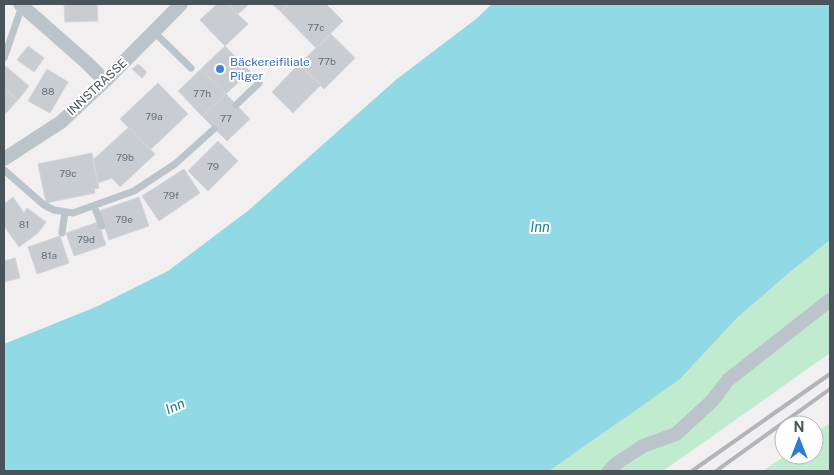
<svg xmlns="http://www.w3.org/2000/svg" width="834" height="475" viewBox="0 0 834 475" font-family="'Public Sans',sans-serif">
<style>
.green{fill:#c0ebce}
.water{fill:#91d9e4}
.building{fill:#c9ccd1;stroke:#d3d5da}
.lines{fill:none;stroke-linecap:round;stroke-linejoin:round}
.lane{stroke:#bbc4ca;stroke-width:7}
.street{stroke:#bbc4ca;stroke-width:14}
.rail{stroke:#b1b4b8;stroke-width:4}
.shop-dot{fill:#3f7fe0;stroke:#fff;stroke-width:2}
.labels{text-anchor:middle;stroke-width:4;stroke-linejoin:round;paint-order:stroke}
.number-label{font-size:10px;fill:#687178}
.shop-label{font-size:12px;fill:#366cbe;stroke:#fff;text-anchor:start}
.street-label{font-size:12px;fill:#48535a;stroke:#fff}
.water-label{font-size:14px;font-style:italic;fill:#177f90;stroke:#fff}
</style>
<rect width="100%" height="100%" fill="#f1efef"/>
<path class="green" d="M830 240V353L663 471H549L679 380 738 317 790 272Z
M830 423V471H763L786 455H814V435Z"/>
<path class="water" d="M492 4H830V240L790 272 738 317 679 380 549 471H4V344L98 306 168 271 249 210 397 79 476 19Z"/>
<path class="building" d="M64 4H97L98 21 65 22Z
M217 4H227L248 24 225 46 200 20Z
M227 4H249L238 14Z
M272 4H289L281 12Z
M289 4H326L343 21 316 48 281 12Z
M331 34 355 58 324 89 299 64Z
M28 46 44 58 34 72 17 60Z
M225 46 250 71 226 94 201 69Z
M138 64 147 72 142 78 132 69Z
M299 64 321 85 293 113 272 92Z
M4 65 29 86 18 100 4 88Z
M47 69 68 82 50 113 28 101Z
M201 69 226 94 202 116 178 91Z
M158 83 188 114 150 150 120 119Z
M4 88 18 100 6 113 4 112Z
M226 94 250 119 227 141 202 116Z
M129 127 155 154 120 187 112 178 98 183 93 160Z
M218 141 238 161 208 191 188 171Z
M92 153 99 188 94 189 95 193 46 203 38 164Z
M184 169 200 193 159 221 142 196Z
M13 197 24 213 27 208 46 222 38 233 19 247 4 226V204Z
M139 197 149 226 109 240 99 211Z
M98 222 106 245 74 256 66 233Z
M60 236 69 263 37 274 28 247Z
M15 258 20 278 4 282V261Z"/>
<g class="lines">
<path class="lane" d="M154 32 191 68
M4 58 22 6
M236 105 259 83
M4 170 44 205 54 210 73 213 134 191 175 164 214 129
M94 206 102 226
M62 233 65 212"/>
<path class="street" d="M20 4 87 63 105 81
M4 159 61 122 105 81 181 4
M609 471 617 463 643 446 676 434 712 401 728 380 830 300"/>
<path class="rail" d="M692 471 830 374
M716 471 830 389"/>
</g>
<circle class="shop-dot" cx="220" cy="69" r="5"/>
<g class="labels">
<g class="number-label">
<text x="316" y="31">77c</text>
<text x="327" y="65">77b</text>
<text x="48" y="95">88</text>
<text x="202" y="97">77h</text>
<text x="154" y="120">79a</text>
<text x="226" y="122">77</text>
<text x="125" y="161">79b</text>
<text x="213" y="170">79</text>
<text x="68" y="177">79c</text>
<text x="171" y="199">79f</text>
<text x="124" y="223">79e</text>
<text x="24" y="228">81</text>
<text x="86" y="243">79d</text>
<text x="49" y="259">81a</text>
</g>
<g class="shop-label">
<text x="230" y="66">Bäckereifiliale<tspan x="230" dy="14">Pilger</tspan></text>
</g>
<g class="street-label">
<text transform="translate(97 87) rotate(-43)" y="4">INNSTRASSE</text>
</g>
<g class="water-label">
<text x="540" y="232">Inn</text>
<text transform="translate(175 406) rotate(-24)" y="5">Inn</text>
</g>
</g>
<rect width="834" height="475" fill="none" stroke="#48535a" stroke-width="10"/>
<g transform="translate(799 440)"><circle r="24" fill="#ffffff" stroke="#b6babd"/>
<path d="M0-4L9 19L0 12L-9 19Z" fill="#287ed2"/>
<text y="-8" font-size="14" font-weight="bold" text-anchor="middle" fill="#48535a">N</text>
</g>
</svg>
